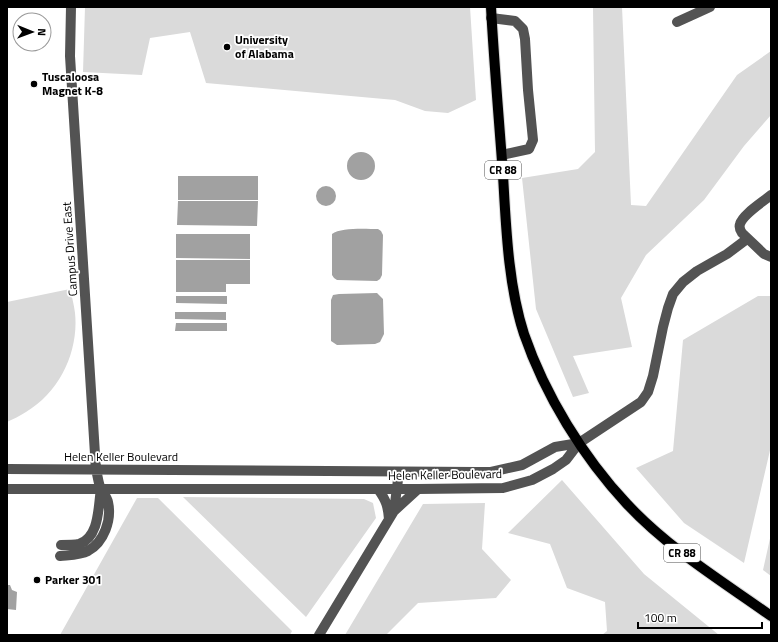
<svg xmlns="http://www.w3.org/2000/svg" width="778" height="642" viewBox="0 0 778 642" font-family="'Titillium Web',sans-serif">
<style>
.green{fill:#dadada}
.water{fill:#a1a1a1}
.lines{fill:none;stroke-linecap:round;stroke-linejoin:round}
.major-casing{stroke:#dbdbdb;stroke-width:12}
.minor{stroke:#535353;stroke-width:10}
.major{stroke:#000;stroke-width:10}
.poi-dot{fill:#000;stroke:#fff;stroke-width:1.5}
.labels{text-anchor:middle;stroke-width:3.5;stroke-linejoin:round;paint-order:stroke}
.shield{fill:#fff;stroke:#4c4c4c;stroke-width:1}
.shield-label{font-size:11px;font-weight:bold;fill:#000}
.poi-label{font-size:12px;font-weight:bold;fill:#000;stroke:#fff;text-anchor:start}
.street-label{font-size:12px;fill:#000;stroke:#fff}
</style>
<rect width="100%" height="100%" fill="#fff"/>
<path class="green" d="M85 7H470L476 100 448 113 425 111 395 100 206 83 190 32 150 38 142 75 83 72Z
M562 7H622L631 205 646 206 737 75 771 51V115L744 146 704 200 646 255 621 298 632 347 573 356 589 393 573 397 536 309 522 178 578 169 595 152 593 8Z
M70 289C72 297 74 305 75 313 79 351 60 392 26 412 20 416 13 419 7 422V302Z
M758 296H771V446L744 563 684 523 636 468 673 451 683 340Z
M562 480 644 574 719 635H602L607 631 605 602 567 588 550 544 508 533Z
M183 497 364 499 373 503 376 518 306 617Z
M137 498H158L292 631 290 635H60Z
M485 503 482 549 511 580 496 598 418 603 386 635H345L423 504Z
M771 534V576L763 570Z"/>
<path class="water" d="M347 166a14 14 0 1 1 28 0a14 14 0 1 1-28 0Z
M178 176H258V200H178Z
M316 196a10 10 0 1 1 20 0a10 10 0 1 1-20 0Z
M178 201H258L257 226 177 225Z
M378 229 381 231 383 235 382 275 380 279 377 281 337 280 334 278 332 275V234C341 227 367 229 378 229Z
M176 234H250V259L176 258Z
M176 260H250V284H226V292H176Z
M377 293 383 299 384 334 380 342 375 344 337 345 331 341V300L333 295 339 294Z
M176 296H227V304L176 303Z
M175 312H226V320L175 319Z
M176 323H227V331H175Z
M7 585H10L12 590 17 592 16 610 7 609Z"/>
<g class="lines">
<g class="major-casing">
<path id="major" d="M491 7C494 63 499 119 503 175 506 226 508 285 524 334 545 395 583 457 627 504 669 549 722 581 771 616"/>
</g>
<path class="minor" d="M491 18 515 21 523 29 525 39 528 90 533 140 529 149 502 155
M677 22 710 7
M771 195C763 202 743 214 740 224 739 227 740 230 742 233L764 254 771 257
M7 469 476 472H491L522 465 555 447 579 443 641 402 648 392 653 376 663 327 668 308 673 294 683 282 697 271 727 254 747 239
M7 489H418L503 488 532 480 553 469 566 460 579 443
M378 489C386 500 388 506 389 519
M394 511 399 472
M61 545C67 545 74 545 79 544 100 537 98 506 101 489
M60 556C69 555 80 555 88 551 104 542 112 520 108 502 107 497 103 493 101 489 98 483 98 476 96 470L70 56 71 7
M319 635 394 511 418 489"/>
<use href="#major" class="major"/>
</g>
<g class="poi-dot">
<circle cx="227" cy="47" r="4"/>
<circle cx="34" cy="84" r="4"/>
<circle cx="37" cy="580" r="4"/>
</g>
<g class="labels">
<g class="shield">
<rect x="485" y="161" width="36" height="18" rx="3"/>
<rect x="664" y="544" width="36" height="18" rx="3"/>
</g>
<g class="shield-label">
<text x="503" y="174">CR 88</text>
<text x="682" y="557">CR 88</text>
</g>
<g class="poi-label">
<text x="235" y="44">University<tspan x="235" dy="14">of Alabama</tspan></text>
<text x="42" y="81">Tuscaloosa<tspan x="42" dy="14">Magnet K-8</tspan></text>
<text x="45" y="584">Parker 301</text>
</g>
<g class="street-label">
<text transform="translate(70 249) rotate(-94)" y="4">Campus Drive East</text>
<text x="121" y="461">Helen Keller Boulevard</text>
<text transform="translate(445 475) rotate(-1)" y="4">Helen Keller Boulevard</text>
</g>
</g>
<rect width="778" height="642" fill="none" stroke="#000000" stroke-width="16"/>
<g transform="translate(32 32) rotate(91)"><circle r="19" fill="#ffffff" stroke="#999999"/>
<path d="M0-3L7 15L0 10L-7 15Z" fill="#000000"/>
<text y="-6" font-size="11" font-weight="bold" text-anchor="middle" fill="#000000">N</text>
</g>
<path d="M638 622v6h124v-6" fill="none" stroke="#000000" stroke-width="2"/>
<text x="644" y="622" font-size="12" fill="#000000" stroke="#ffffff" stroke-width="3" paint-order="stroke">100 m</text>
</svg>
